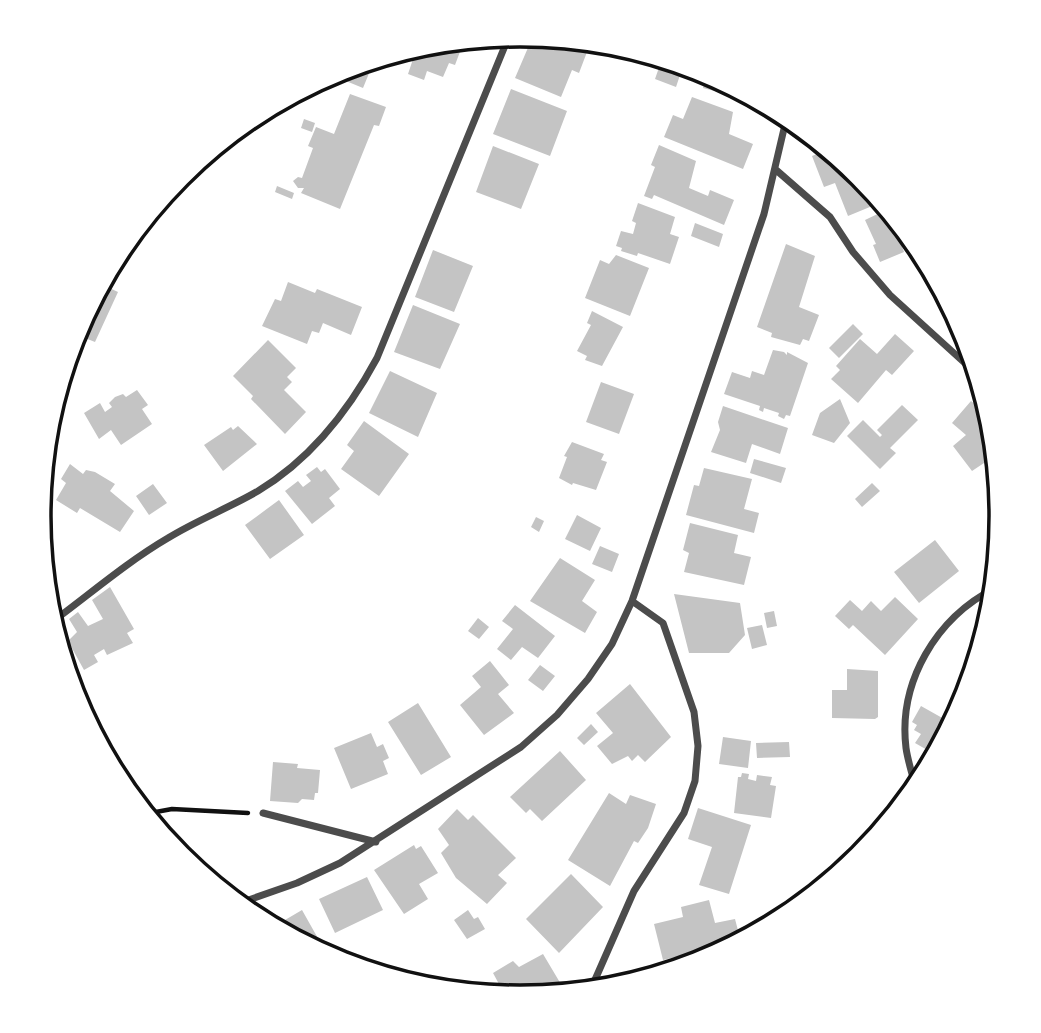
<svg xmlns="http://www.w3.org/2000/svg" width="1041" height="1033" viewBox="0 0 1041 1033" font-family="'Golos Text',sans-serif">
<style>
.building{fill:#c4c4c4}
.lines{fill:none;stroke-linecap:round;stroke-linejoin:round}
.path{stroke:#111;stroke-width:4.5}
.minor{stroke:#4c4c4c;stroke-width:7}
.rim{fill:none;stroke:#111;stroke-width:3.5}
</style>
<rect width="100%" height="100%" fill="#fff"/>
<path class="building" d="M533 36 567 40 582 46 581 49 587 52 579 73 572 70 561 97 515 78Z
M464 41 455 65 449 63 443 77 427 71 424 80 408 74 417 47Z
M662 59 683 66 676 87 655 79Z
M364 63 372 66 363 88 341 79 345 69Z
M707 73 736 89 734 96 703 88Z
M511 89 567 111 550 156 493 134Z
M350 94 386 107 379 126 374 125 340 209 301 193 304 188H298L293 181 298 177 302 178 313 148 308 146 316 127 334 134Z
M692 97 733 112 729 134 753 144 743 169 664 137 673 115 683 119Z
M258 113 260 117 251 126 225 141Z
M304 119 315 123 312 132 301 128Z
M659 145 696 161 689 188 708 196 710 190 734 200 724 225 654 195 652 199 644 196 655 167 651 165Z
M493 146 539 164 521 209 476 192Z
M829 149 861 176 882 202 848 216 835 183 824 187 812 156Z
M277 186 294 193 292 199 275 192Z
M638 203 675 217 670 234 679 237 670 264 638 253 637 256 621 251 622 248 616 246 621 231 633 234 636 223 632 221Z
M888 209 904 252 880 262 873 245 876 244 865 220Z
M695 223 723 234 719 247 691 236Z
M786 244 815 256 799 307 819 315 809 341 803 339 800 345 771 337 772 333 757 327Z
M433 250 473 266 454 312 415 297Z
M616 255 649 268 630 316 585 298 600 260 609 264Z
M288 282 315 293 317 289 362 307 351 335 323 323 319 333 312 331 307 344 262 326 275 299 281 301Z
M101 284 118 292 95 342 75 334Z
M413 305 460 324 440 369 394 352Z
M592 311 623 327 602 366 585 360 587 356 577 351 591 325 587 323Z
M853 324 863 334 839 358 829 348Z
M895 334 914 351 892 375 886 370 858 403 831 379 840 370 836 366 860 339 877 354Z
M268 340 296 368 287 377 292 382 284 390 306 412 285 434 251 399 253 396 233 376Z
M773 350 784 352 787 355V352L808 363 790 416 786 415 784 419 778 416 779 413 764 408 763 412 759 410 760 406 724 394 732 372 750 378 752 371 764 375Z
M390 371 437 393 418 437 369 413Z
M601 382 634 394 619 434 586 422Z
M137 390 148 405 142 409 152 424 121 445 111 430 99 439 84 413 100 403 105 412 112 407 109 403 115 397 123 394 126 397Z
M840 399 850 423 834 443 812 435 820 413Z
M971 401 988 415 981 422H984L992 436 994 434 999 482 984 463 972 471 953 446 966 435 952 423Z
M902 405 918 420 890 448 896 453 880 469 847 436 863 420 880 437 882 435 877 430Z
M723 406 788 428 780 454 752 444 746 463 711 452 720 430 718 422Z
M364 421 409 454 379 496 341 469 354 451 347 445Z
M238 426 257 444 223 471 204 445 231 427 233 430Z
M572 442 604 454 601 460 607 462 596 490 573 483 572 485 559 478 567 457 564 456Z
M754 459 786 468 781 483 750 473Z
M70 464 83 474 86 470 95 472 115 484 110 491 134 511 120 532 80 508 77 513 56 500 66 483 61 479Z
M317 467 321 472 325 469 340 489 329 498 335 506 312 524 285 491 298 481 303 487 311 481 306 475Z
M704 468 752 479 744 509 759 513 754 533 686 515 694 485 699 486Z
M872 483 880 491 862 507 855 499Z
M153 484 167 503 149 515 136 496Z
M279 500 304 535 270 559 245 525Z
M577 515 601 528 590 551 565 539Z
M536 517 544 521 539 532 531 527Z
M690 523 738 535 734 553 751 557 744 585 684 572 689 553 683 550Z
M935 540 959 571 919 603 894 572Z
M600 546 619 554 612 572 592 564Z
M560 558 595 580 582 601 597 612 585 633 530 601Z
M110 587 134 629 127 633 133 643 107 655 104 649 94 655 98 662 84 670 68 641 77 632 69 619 78 612 88 626 103 619 92 600Z
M674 594 740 603 745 635 729 653H689Z
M895 597 918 619 885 655 853 625 849 629 835 616 850 600 862 611 871 601 881 611Z
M515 605 555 636 538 658 522 647 511 660 497 649 513 629 502 621Z
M774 611 777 626 767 628 764 613Z
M478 618 489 627 479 639 468 631Z
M762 625 767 645 752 649 747 628Z
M490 661 509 685 498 694 514 713 484 735 460 705 481 687 472 676Z
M540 665 555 676 543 691 528 680Z
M847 669 878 671V717L875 719 832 718V690H847Z
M630 684 671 737 645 762 638 755 632 761 628 756 612 764 597 746 613 733 596 713Z
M418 703 451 757 421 775 388 722Z
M921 706 953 724 936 755 915 743 921 734 914 730 917 725 912 722Z
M591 724 598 732 584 745 577 738Z
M371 733 377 747 383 744 389 758 383 761 388 774 351 789 334 748Z
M723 737 751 741 748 768 719 764Z
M789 742 790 757 757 758 756 743Z
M560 751 586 780 542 821 530 809 526 813 510 797Z
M273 762 298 764 297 768 320 770 318 793H315L314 800 302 799 298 803 270 801Z
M742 773 749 774 748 779 756 781 757 775 772 777 770 785 776 786 771 818 734 813 738 777H741Z
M609 793 626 804 630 795 656 804 648 828 638 843 634 841 610 886 568 860Z
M698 808 751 825 729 894 699 885 712 847 688 839Z
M457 809 468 820 473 815 516 858 498 875 507 883 487 904 456 878 441 853 449 845 438 829Z
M414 845 416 849 421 846 438 873 419 884 428 899 404 914 374 870Z
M571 874 603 907 559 953 526 919Z
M367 877 383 910 335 933 319 899Z
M809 894 811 898 798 909 795 904Z
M709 900 715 923 735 919 741 942 663 960 654 924 683 917 681 907Z
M302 910 324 949 319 952 285 934 291 931 285 920Z
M468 910 474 919 478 917 485 929 467 939 454 920Z
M543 954 565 991 520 998 506 997 493 973 513 961 519 967Z
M490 986 496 996 477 994Z"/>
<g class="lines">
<path class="path" d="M145 814 172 809 248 813"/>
<path class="minor" d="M775 169 830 217 853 252 890 295 978 375
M52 622C90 594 127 562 168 538 197 520 229 508 258 491 311 459 348 412 377 358L509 36
M916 790C913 776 908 762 906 748 898 682 936 618 995 588
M263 813 376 842
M237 904 297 883 340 863 521 747 557 715 588 679 612 644 632 601 764 214 787 116
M596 991 594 982 634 891 684 813 695 781 698 746 694 712 663 623 632 601"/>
</g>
<path d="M0 0H1041V1033H0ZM51 516a469 469 0 1 1 938 0a469 469 0 1 1-938 0Z" fill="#fff" fill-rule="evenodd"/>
<path class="rim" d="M51 516a469 469 0 1 1 938 0a469 469 0 1 1-938 0Z"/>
</svg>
